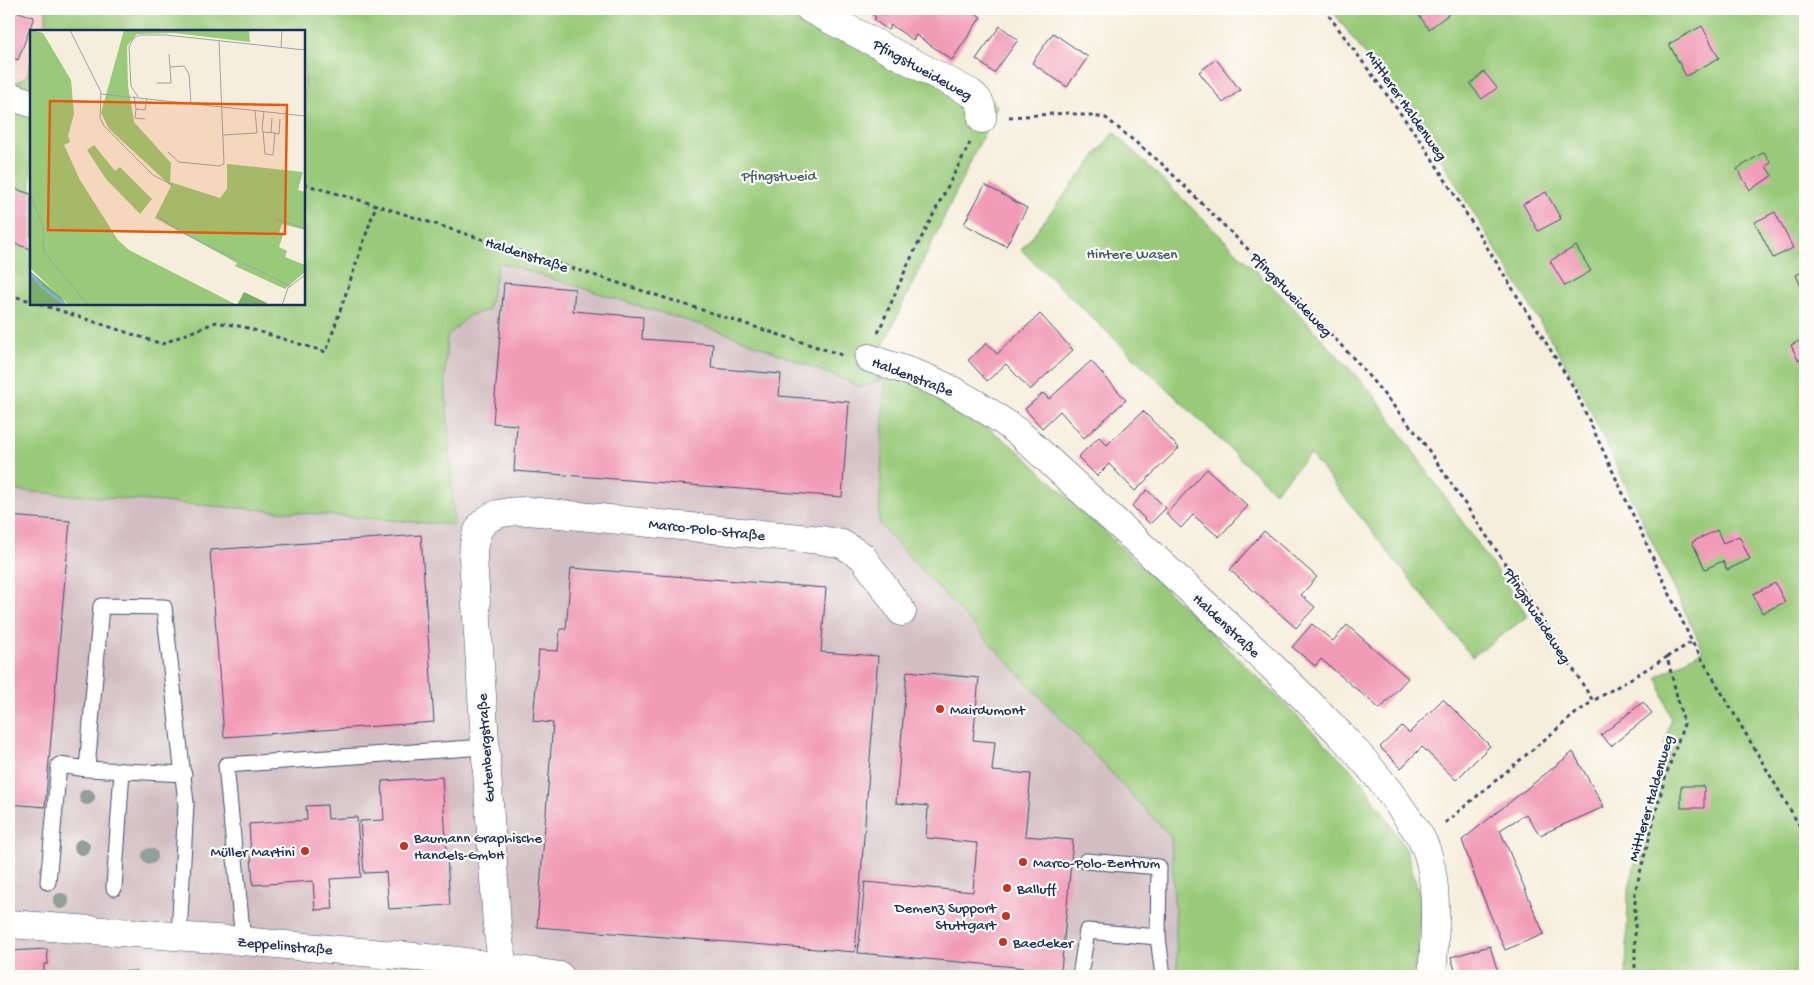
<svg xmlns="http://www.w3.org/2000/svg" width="1814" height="985" viewBox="0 0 1814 985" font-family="'Gochi Hand',sans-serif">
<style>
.built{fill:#f7d0cb}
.industrial{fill:#d2bec2}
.green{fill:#99ca79;stroke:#5a7c6c}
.building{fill:#f19bb7}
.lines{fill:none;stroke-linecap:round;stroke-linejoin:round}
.lane-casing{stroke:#3c4c71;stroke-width:17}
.street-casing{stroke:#3c4c71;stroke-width:29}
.path{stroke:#3c4c71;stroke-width:3;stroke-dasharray:4 4;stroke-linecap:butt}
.lane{stroke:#fff;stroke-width:15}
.street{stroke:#fff;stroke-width:28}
.tree{fill:#929f9b}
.poi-dot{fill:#c8321e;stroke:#fdfcf7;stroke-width:2}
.labels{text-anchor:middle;stroke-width:4.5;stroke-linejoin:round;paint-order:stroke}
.street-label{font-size:15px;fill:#1b2f5e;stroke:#fdfcf7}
.park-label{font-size:15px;fill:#415e66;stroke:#fdfcf7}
.poi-label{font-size:15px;fill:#1b2f5e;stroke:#fdfcf7;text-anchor:start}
.inset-river{fill:none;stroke:#81b1ec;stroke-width:2.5}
.inset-road{fill:none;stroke:#9ea2aa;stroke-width:1}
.view{fill:#e8590c;fill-opacity:0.15;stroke:#e8590c;stroke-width:2.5}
.inset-edge{fill:none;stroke:#1b2f5e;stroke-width:2.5}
</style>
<rect width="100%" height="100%" fill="#fdfcf7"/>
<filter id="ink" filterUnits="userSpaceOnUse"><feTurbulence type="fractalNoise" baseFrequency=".02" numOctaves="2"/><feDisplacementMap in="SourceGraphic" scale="10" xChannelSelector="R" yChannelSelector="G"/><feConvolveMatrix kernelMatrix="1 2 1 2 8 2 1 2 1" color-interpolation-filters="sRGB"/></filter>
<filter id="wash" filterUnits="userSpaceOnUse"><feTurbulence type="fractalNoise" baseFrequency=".0096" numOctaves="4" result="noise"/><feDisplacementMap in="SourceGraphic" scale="20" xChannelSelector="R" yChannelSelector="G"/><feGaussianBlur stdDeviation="1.12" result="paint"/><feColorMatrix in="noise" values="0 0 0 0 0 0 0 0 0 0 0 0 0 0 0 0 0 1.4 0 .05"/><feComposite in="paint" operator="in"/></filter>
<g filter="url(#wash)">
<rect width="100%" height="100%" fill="#f6eedc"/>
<path class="built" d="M9 9H46V22L43 31H31V62L26 77 9 87Z"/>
<path class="industrial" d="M499 262 729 334 862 387 885 377 879 524 1171 837 1178 976H9V490L454 525 445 373 447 337 468 316 488 310Z"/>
<path class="green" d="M46 9H833L984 91 997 106 880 352 916 385 957 405 1019 451 1237 657 1362 780 1406 849 1421 899 1419 945 1413 976H1178L1171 837 879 524 885 378 862 387 729 334 499 262 488 310 468 316 447 337 445 373 454 525 9 490V87L26 77 31 62V304H304V31H43L46 22Z
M1331 9H1805V976H1626L1628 892 1671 720 1657 677 1703 650 1579 386 1431 143Z
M1114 132 1290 304 1374 395 1528 616 1472 657 1310 454 1275 492 1021 250Z"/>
<g id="blocks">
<path class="building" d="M9 9 34 17 18 60 9 57Z
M864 9H955L960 12 962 9H970L981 17 952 60 916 35 913 40 891 25 888 30 874 20 876 17Z
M1414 9H1444L1449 14 1429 29Z
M1000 26 1018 40 994 73 976 59Z
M1702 26 1719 58 1686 76 1669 44Z
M1053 33 1088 57 1067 87 1032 63Z
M1216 59 1240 90 1223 103 1199 72Z
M1484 72 1497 88 1482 99 1470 84Z
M1764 152 1771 163 1766 166 1772 176 1750 190 1737 169Z
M985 185 1027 208 1006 246 964 224Z
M9 187 31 194V249L9 242Z
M1546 192 1561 219 1538 231 1523 204Z
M1775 212 1793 248 1773 258 1755 222Z
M1576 246 1591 271 1565 286 1550 261Z
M1805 270V296L1796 275Z
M504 283 575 289 573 311 643 317 642 339 713 344 711 368 781 374 779 396 849 402 842 497 514 471 517 425 493 423Z
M1040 314 1073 350 1030 390 1006 364 987 381 968 360 987 343 997 354Z
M1805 338V357L1798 360 1791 345Z
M1091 361 1126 400 1084 438 1060 411 1042 428 1025 409 1043 393 1049 399Z
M1143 411 1179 448 1135 491 1109 464 1097 476 1078 457 1099 437 1107 445Z
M1207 469 1248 506 1219 537 1193 515 1181 528 1166 514Z
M1147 490 1166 508 1150 524 1132 506Z
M9 516 70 521 45 807 9 804Z
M1717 530 1723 543 1739 536 1750 559 1727 570 1723 561 1705 569 1692 542Z
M1264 531 1317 577 1301 595 1315 607 1296 628 1230 570Z
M421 535 434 722 224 737 210 550Z
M571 568 826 588 821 652 878 656 855 952 537 927 553 723 533 721 539 650 558 651 560 629H566Z
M1775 583 1785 602 1762 613 1753 594Z
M1312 624 1333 641 1347 625 1408 678 1380 709 1321 659 1315 666 1292 647Z
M907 671 979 678 973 740 995 742 992 771 1031 774 1025 836 1073 840 1061 971 858 953 865 882 973 892 977 843 926 838 928 806 896 803Z
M1443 699 1490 746 1456 780 1422 747 1401 768 1380 747 1402 726 1409 733Z
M1643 702 1652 713 1611 746 1601 735Z
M1573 752 1604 807 1540 835 1526 814 1500 830 1544 934 1505 950 1474 875 1462 840Z
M442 777 450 905 389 909 386 872 364 873 360 821 384 820 382 781Z
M1681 786H1704V808H1681Z
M327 805 328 819 357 817 361 877 330 879 333 909 315 910 313 881 253 885 249 824 307 820 306 806Z
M1490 946 1499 976H1457L1451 957Z
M47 949 48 964H44V976H9V951Z
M136 971V976H71V975Z"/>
</g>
</g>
<g filter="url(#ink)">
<use href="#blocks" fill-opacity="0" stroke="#3c4c71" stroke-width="1"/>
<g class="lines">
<g class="lane-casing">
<path id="lane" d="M1086 861 1159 867 1158 937
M48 882 59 765 87 769
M114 888 122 771
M179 936 186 803 164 607 101 606 87 769 184 774
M243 941 226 765 485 747
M1080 976 1087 931 1158 937 1163 976"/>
</g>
<g class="street-casing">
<path id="street" d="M810 9 971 93C980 100 983 107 982 119
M9 96 31 103
M869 358C885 364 903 369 919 375 956 389 988 410 1019 433 1099 507 1180 580 1260 655 1312 705 1367 756 1407 817 1412 825 1419 833 1423 842 1440 876 1435 938 1432 976
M9 924 243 941 459 961 560 976
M504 976 497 925 473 558C473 518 493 510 529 511L821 540 842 544 862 556 902 612"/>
</g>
<path class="path" d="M1324 9 1425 147 1574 388 1692 642 1805 835
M1009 117 1068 113 1106 118 1161 163 1279 280 1357 362 1421 439 1534 606 1593 701 1667 657
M304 184 376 205 842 355
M9 295 31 301
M40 304 162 344 216 322 244 327 326 352 376 205
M878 333 908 264 970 143
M1445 823 1575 714 1593 701
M1635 976V892L1664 781 1684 724 1667 657 1692 642"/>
<use href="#lane" class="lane"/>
<use href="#street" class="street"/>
</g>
<g class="tree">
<circle cx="87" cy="797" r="8"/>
<circle cx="82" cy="847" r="8"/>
<circle cx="150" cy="856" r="8"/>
<circle cx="61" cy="901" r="8"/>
</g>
</g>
<g class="poi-dot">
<circle cx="940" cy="709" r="5"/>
<circle cx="404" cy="846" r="5"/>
<circle cx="305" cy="851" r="5"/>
<circle cx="1023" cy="862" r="5"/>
<circle cx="1007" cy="888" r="5"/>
<circle cx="1006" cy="916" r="5"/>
<circle cx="1003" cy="942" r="5"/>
</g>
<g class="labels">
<g class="street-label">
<text transform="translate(923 69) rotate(29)" y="5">Pfingstweideweg</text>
<text transform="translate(1407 105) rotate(55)" y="5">Mittlerer Haldenweg</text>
<text transform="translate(527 254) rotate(18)" y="5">Haldenstraße</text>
<text transform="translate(1292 294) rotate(46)" y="5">Pfingstweideweg</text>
<text transform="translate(913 376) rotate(21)" y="5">Haldenstraße</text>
<text transform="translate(707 529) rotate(6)" y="5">Marco-Polo-Straße</text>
<text transform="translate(1538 615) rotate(57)" y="5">Pfingstweideweg</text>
<text transform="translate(1227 625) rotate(43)" y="5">Haldenstraße</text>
<text transform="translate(485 748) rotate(-94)" y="5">Gutenbergstraße</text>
<text transform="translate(1650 798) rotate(-74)" y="5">Mittlerer Haldenweg</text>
<text transform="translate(285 945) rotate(5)" y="5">Zeppelinstraße</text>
</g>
<g class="park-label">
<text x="779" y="180">Pfingstweid</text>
<text x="1132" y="258">Hintere Wasen</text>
</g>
<g class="poi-label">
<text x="950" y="714">Mairdumont</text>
<text x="414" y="842">Baumann Graphische<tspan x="414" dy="17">Handels-GmbH</tspan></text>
<text x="295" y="856" text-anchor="end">Müller Martini</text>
<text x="1033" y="867">Marco-Polo-Zentrum</text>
<text x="1017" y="893">Balluff</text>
<text x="996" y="912" text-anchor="end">Demenz Support<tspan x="996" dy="17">Stuttgart</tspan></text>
<text x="1013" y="947">Baedeker</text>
</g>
</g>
<g transform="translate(30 30)">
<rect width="275" height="275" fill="#f6eedc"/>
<path d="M0 0 13 3 41 50 44 84 38 106 40 112 34 115 50 150 88 210 99 220 207 275H39L0 238ZM94 0H219L220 12 144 3 107 4 97 16 98 56 104 92 141 133 140 152 190 168 197 159V134L273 142 268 160 275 162V200L252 194 249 203 253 205 249 217 257 221 255 227 275 235V242L255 259 205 236 207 233 125 188 141 156 79 99 71 83ZM64 115 85 141 90 137 122 169 110 184 76 149 57 120Z" fill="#99ca79"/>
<path d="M0 241 31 267 37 275H0ZM214 262 237 273V275H207Z" fill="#7aae69"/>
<path class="inset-river" d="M0 242 12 257 36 275"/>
<path class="inset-road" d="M40 0 71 62 70 88 74 96 123 145 142 155M251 17 252 0M139 24 140 37 154 36 159 44 161 73M127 53H141L140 37M71 64 275 86M104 66 106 79 115 80 117 68M108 67 101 56 99 17 103 9 109 5H136L275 20M106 79 105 88 115 89M233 102 245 103 243 125 235 124 233 102 232 99 234 81M241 103 242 88M245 103 249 104 250 89M193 105 227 103 225 80M138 122 149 132 189 136 194 134 189 11M0 163 13 197 14 222 58 275M127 186 155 204 260 256M245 189 275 198M252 275 258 258 275 245"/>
<path class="view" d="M20 71 257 75 255 204 18 200Z"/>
<rect width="275" height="275" class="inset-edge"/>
</g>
<rect width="1814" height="985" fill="none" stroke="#fdfcf7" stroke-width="30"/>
</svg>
